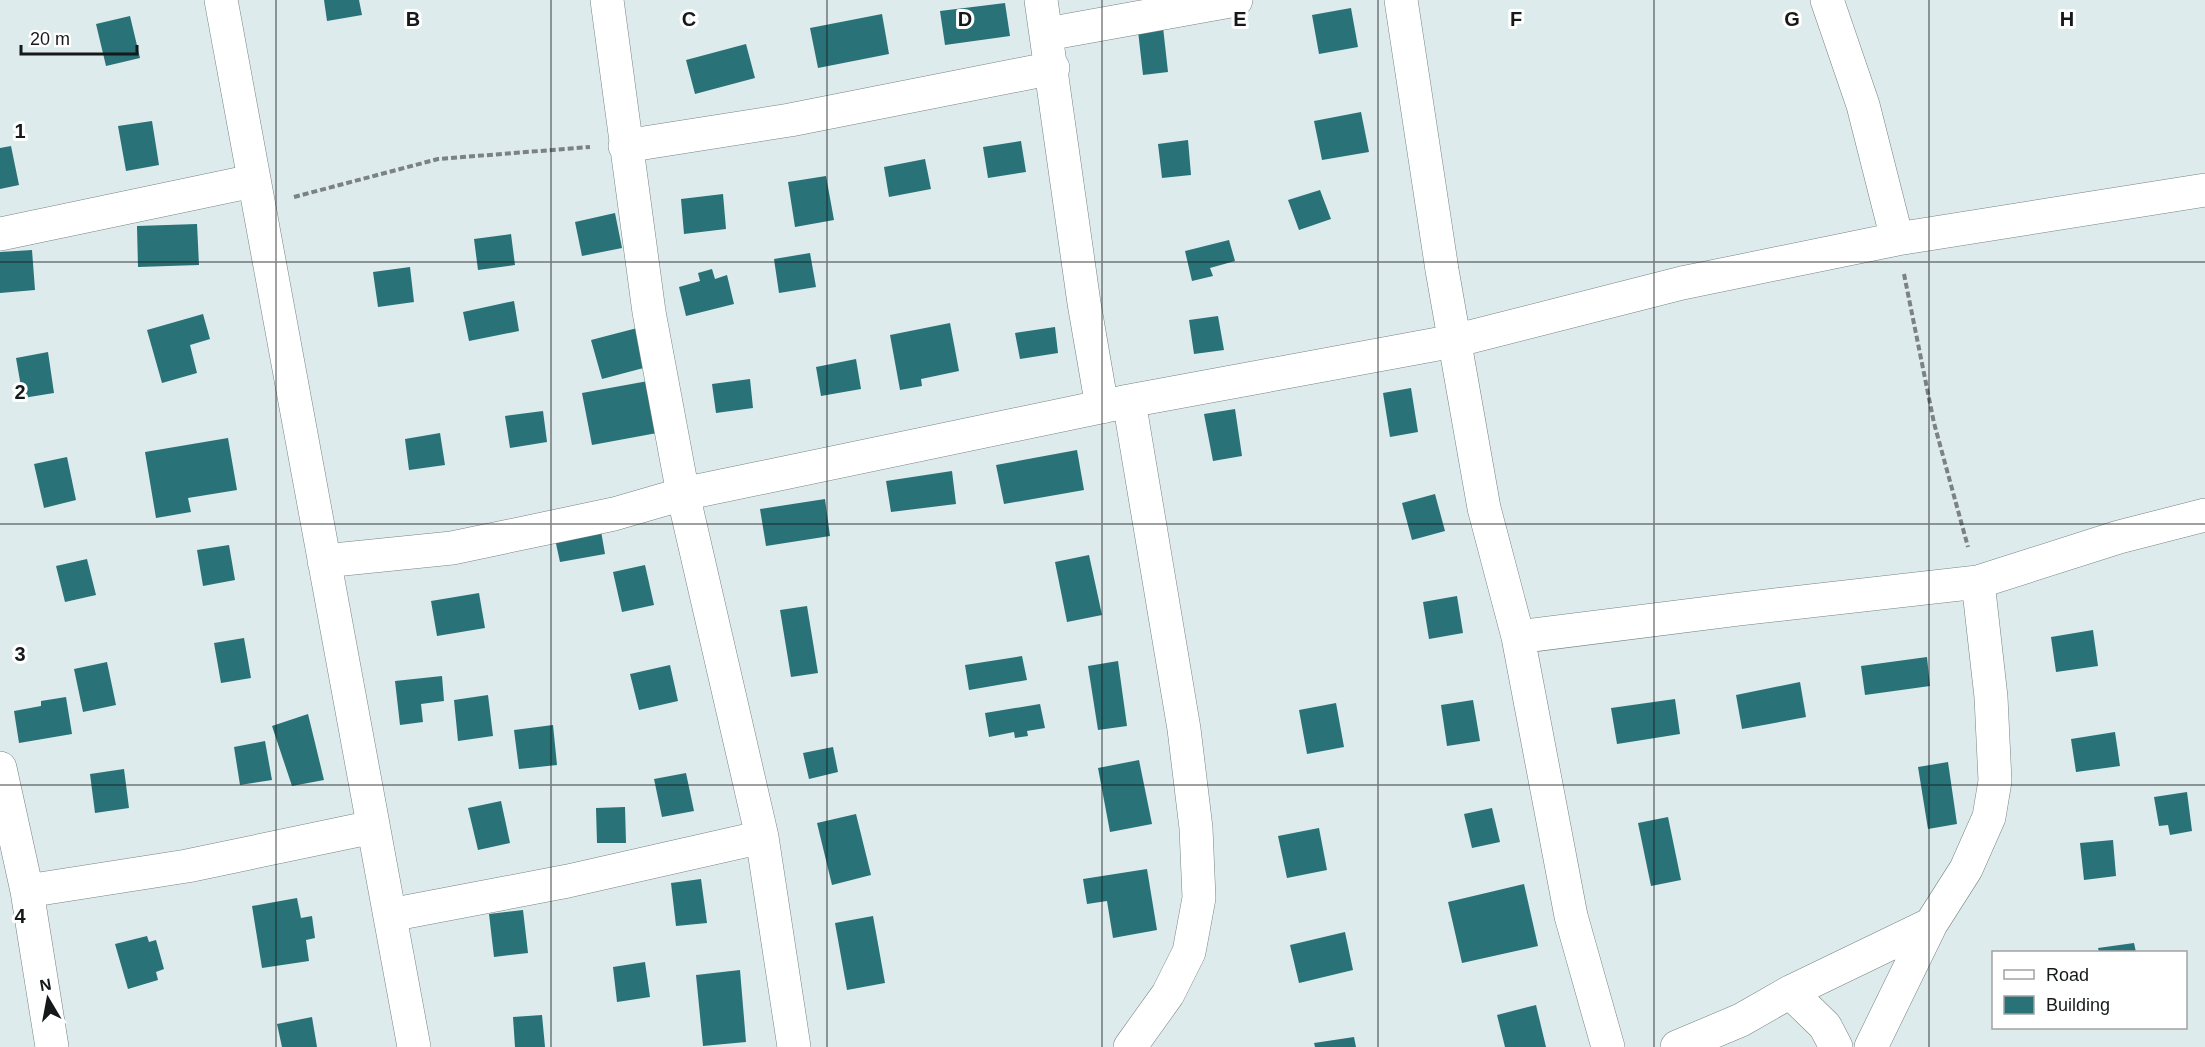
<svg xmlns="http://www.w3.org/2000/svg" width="2205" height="1047" viewBox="0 0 2205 1047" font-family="Arial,sans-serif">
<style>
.building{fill:#287278}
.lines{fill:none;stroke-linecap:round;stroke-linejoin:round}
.minor-casing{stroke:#778383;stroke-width:34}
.path{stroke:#7a8283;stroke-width:4;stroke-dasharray:6 3;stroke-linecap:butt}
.minor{stroke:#fff;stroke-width:33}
.grid{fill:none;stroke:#15191a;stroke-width:1.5;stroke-opacity:0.55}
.grid-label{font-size:20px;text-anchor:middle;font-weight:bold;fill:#15191a;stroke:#fff;stroke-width:6;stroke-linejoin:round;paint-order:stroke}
</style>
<rect width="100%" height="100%" fill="#deebec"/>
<path class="building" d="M324 0H359L362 15 327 21Z
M1005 3 1010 36 945 45 940 11Z
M1351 8 1358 47 1319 54 1312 15Z
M882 14 889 54 818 68 810 28Z
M130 16 140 58 106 66 96 24Z
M1163 27 1168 72 1143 75 1138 31Z
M746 44 755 78 695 94 686 60Z
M1361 112 1369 152 1322 160 1314 121Z
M152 121 159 165 126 171 118 126Z
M1188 140 1191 175 1162 178 1158 144Z
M1021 141 1026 172 988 178 983 147Z
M11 146 19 185 0 189V148Z
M925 159 931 189 889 197 884 167Z
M826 176 834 220 795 227 788 182Z
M1320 190 1331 219 1299 230 1288 200Z
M723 194 726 229 684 234 681 199Z
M615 213 622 248 582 256 575 222Z
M197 224 199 265 138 267 137 226Z
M511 234 515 265 478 270 474 239Z
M1229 240 1235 261 1210 268 1213 276 1192 281 1185 251Z
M32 250 35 290 0 293V252Z
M810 253 816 287 779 293 774 259Z
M410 267 414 302 378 307 373 272Z
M712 269 715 279 727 275 734 304 686 316 679 287 700 281 698 273Z
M514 301 519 331 469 341 463 312Z
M203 314 210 339 190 345 197 373 162 383 147 330Z
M1218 316 1224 350 1194 354 1189 320Z
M950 323 959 371 921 379 922 386 900 390 890 335Z
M641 327 651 366 602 379 591 340Z
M1055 327 1058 353 1020 359 1015 333Z
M48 352 54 393 23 398 16 358Z
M856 359 861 389 821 396 816 367Z
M750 379 753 408 716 413 712 384Z
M648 381 657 433 592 445 582 393Z
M1411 388 1418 432 1390 437 1383 393Z
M1235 409 1242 456 1213 461 1204 414Z
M543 411 547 442 510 448 505 416Z
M440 433 445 465 409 470 405 439Z
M228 438 237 490 188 498 191 512 156 518 145 452Z
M1077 450 1084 490 1004 504 996 465Z
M67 457 76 500 44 508 34 464Z
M952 471 956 504 891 512 886 481Z
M1435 494 1445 531 1412 540 1402 503Z
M825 499 830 536 766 546 760 509Z
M601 531 605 554 560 562 555 539Z
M229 545 235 580 203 586 197 550Z
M1089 555 1102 615 1067 622 1055 562Z
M87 559 96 595 65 602 56 566Z
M645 565 654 605 622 612 613 572Z
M479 593 485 628 437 636 431 601Z
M1457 596 1463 633 1429 639 1423 602Z
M807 606 818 673 791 677 780 610Z
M2093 630 2098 666 2056 672 2051 637Z
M244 638 251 678 221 683 214 643Z
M1022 656 1027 680 969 690 965 665Z
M1927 657 1930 686 1865 695 1861 666Z
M1118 661 1127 726 1098 730 1088 666Z
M107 662 116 705 83 712 74 669Z
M670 665 678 701 639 710 630 674Z
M442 676 444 701 421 704 423 722 400 725 395 681Z
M1800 682 1806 717 1742 729 1736 695Z
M488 695 493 736 458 741 454 700Z
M66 697 72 734 19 743 14 711 41 706V701Z
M1675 699 1680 734 1617 744 1611 708Z
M1473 700 1480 741 1447 746 1441 705Z
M1336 703 1344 747 1307 754 1299 710Z
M1040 704 1045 728 1027 731 1028 736 1015 738 1014 732 989 737 985 713Z
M308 714 324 780 292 786 272 726Z
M553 725 557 765 519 769 514 730Z
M2115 732 2120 766 2076 772 2071 739Z
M265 741 272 780 240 785 234 747Z
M833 747 838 772 809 779 803 753Z
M1139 760 1152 824 1110 832 1098 768Z
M1948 762 1957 824 1928 829 1918 767Z
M124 769 129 808 95 813 90 774Z
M686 773 694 811 662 817 654 779Z
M2187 792 2192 831 2170 835 2168 825 2159 826 2154 797Z
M501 801 510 843 478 850 468 808Z
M625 807 626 843H597L596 808Z
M1492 808 1500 842 1472 848 1464 814Z
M856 814 871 875 832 885 817 823Z
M1668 817 1681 880 1651 886 1638 823Z
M1319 828 1327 870 1287 878 1278 836Z
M2113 840 2116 876 2084 880 2080 843Z
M1147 869 1157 930 1113 938 1107 901 1087 904 1083 879Z
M701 879 707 923 676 926 671 883Z
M1524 884 1538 946 1462 963 1448 902Z
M297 898 301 918 312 916 315 938 306 940 309 961 262 968 252 906Z
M523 910 528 953 494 957 489 914Z
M873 916 885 983 847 990 835 923Z
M1345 932 1353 970 1299 983 1290 945Z
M147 936 149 942 156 940 164 969 156 972 158 980 128 989 115 944Z
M2134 943 2136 952H2099L2098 948Z
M645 962 650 997 617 1002 613 967Z
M740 970 746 1042 703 1046 696 975Z
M1536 1005 1546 1047H1505L1497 1015Z
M542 1015 545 1047H515L513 1017Z
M312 1017 317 1047H282L277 1024Z
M1354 1037 1356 1047H1315L1314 1043Z"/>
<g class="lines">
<g class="minor-casing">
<path id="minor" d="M221 0 414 1047
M607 0 649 312 683 494 762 837 794 1047
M1041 0 1084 303 1102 407
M1401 0 1442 270 1484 508 1518 637 1571 916 1608 1047
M1827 0 1863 105 1897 239
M1047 34 1236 0
M625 146 790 120 1053 68
M0 234 253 181
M1129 401 1184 729 1196 828 1199 898 1189 952 1168 994 1130 1047
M324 561 452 548 614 514 683 494 1129 401 1454 341 1682 283 1897 239 2205 190
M1518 637 1740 609 1978 582 2119 537 2205 515
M0 768 27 891 52 1047
M27 891 187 866 373 827
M390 915 568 881 762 837
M1790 992 1825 1026 1836 1047
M1677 1047 1741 1020 1790 992 1931 924
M1871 1047 1931 924 1966 869 1989 817 1995 781 1991 697 1978 582"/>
</g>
<path class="path" d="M294 197 438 159 590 147
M1904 274 1934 423 1968 547"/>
<use href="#minor" class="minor"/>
</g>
<path class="grid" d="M276 0V1047M551 0V1047M827 0V1047M1102 0V1047M1378 0V1047M1654 0V1047M1929 0V1047M0 262H2205M0 524H2205M0 785H2205"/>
<g class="grid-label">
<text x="413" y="26">B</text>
<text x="689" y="26">C</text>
<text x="965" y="26">D</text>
<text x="1240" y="26">E</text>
<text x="1516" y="26">F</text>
<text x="1792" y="26">G</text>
<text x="2067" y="26">H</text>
<text x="20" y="138">1</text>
<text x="20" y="399">2</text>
<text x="20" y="661">3</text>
<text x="20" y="923">4</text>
</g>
<rect x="1992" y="951" width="195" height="78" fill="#ffffff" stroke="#a1a3a3" stroke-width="1.5"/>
<rect x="2004" y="970" width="30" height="9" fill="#ffffff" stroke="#a1a3a3" stroke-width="1.5"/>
<text x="2046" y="981" font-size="18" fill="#15191a">Road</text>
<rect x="2004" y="996" width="30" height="18" fill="#287278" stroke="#a1a3a3" stroke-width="1.5"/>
<text x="2046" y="1011" font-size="18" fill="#15191a">Building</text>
<g transform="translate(48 999) rotate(350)" stroke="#ffffff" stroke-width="4.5" paint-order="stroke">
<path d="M0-4.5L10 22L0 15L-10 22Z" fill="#15191a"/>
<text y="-9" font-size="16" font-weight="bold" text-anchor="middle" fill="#15191a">N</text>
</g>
<path d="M21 45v9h116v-9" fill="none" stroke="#15191a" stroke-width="3"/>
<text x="30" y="45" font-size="18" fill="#15191a" stroke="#ffffff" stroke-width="4.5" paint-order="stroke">20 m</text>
</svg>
